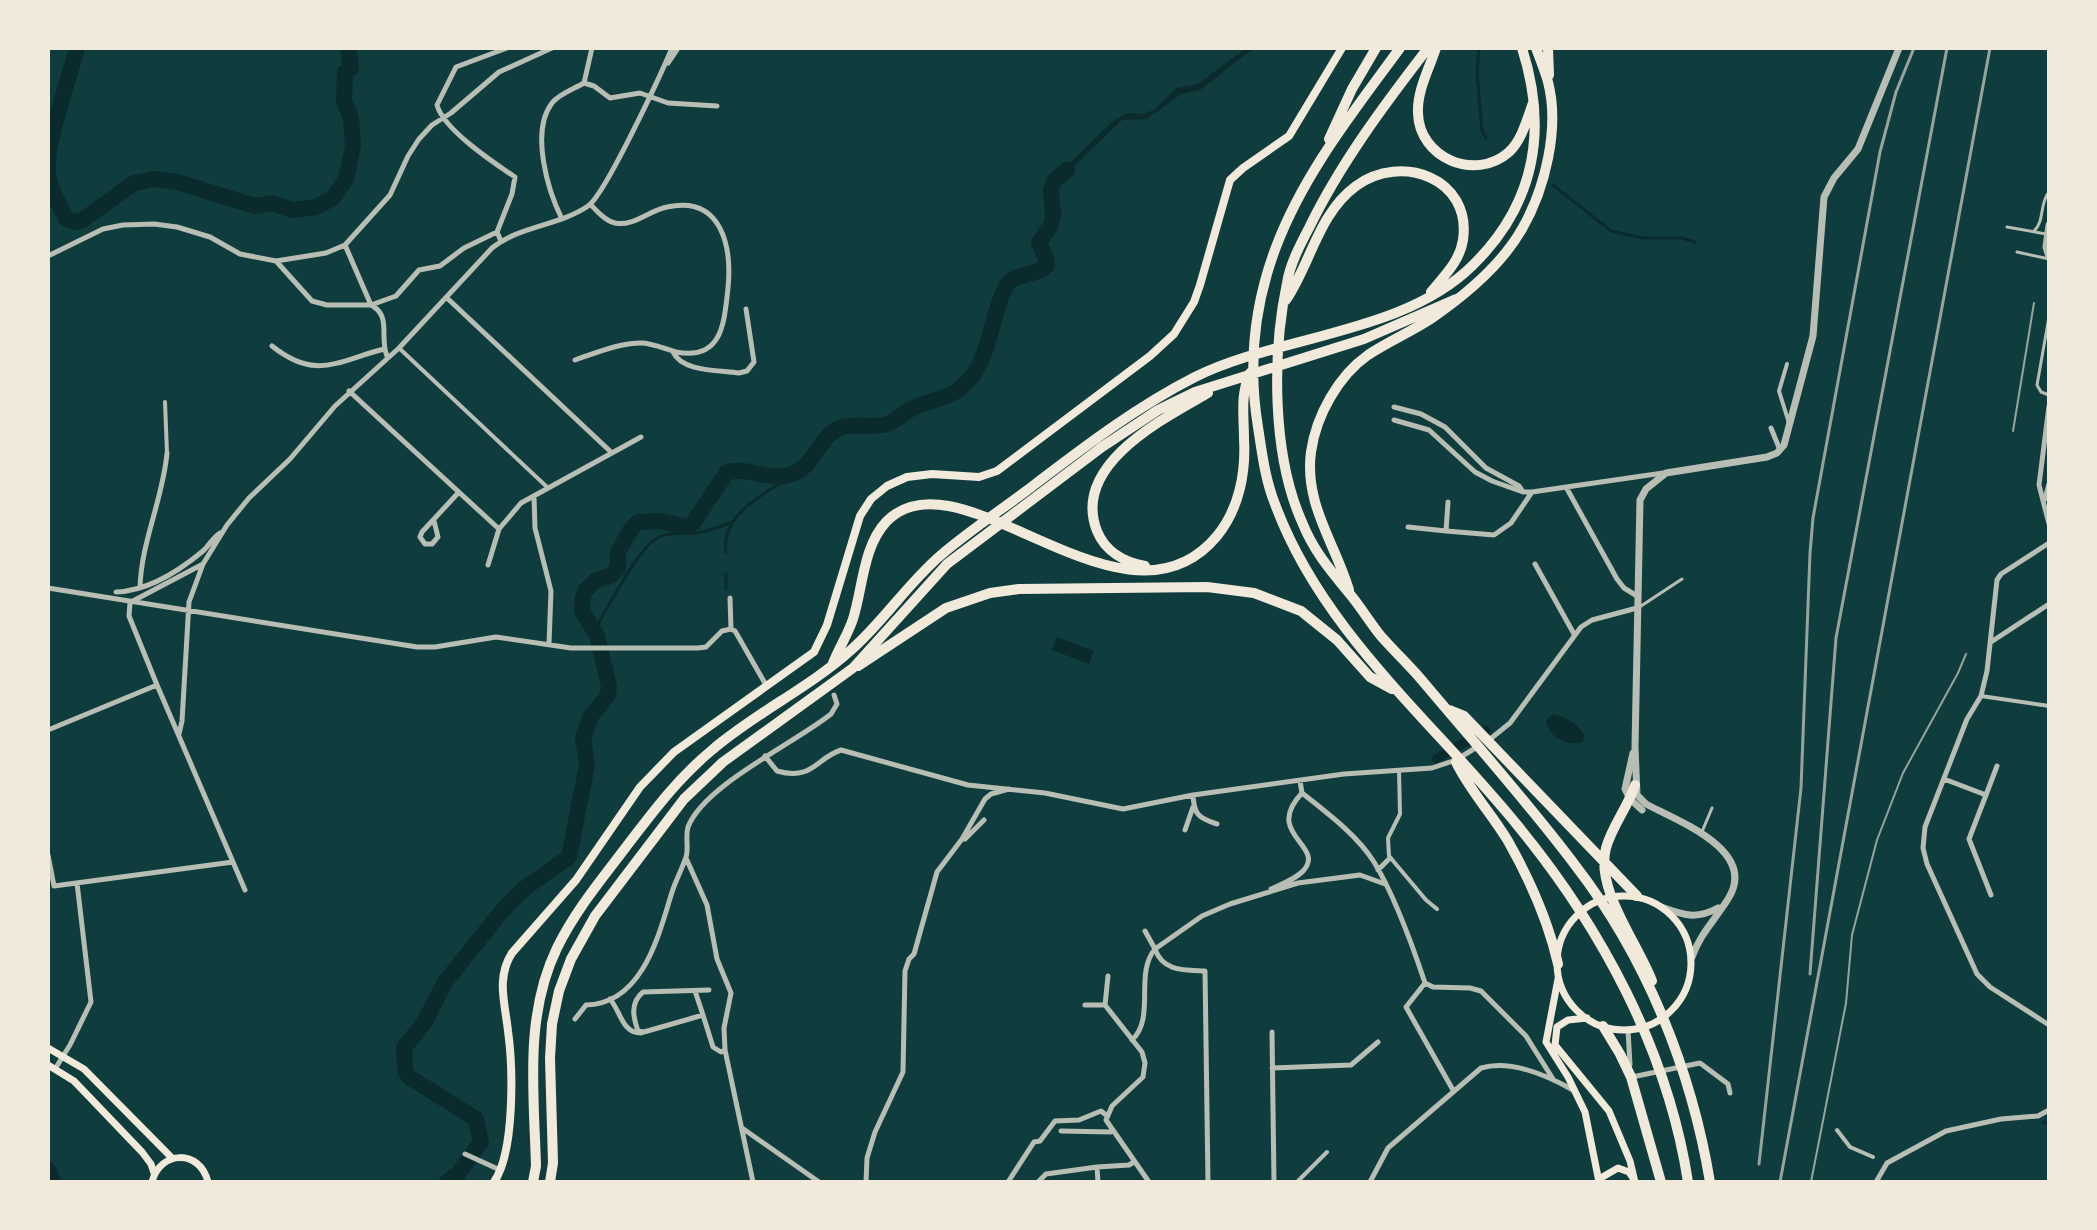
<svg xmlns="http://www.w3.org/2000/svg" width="2097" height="1230" viewBox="0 0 2097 1230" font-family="Lato,sans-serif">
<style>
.water{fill:#0a2a2b}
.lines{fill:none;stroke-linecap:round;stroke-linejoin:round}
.stream{stroke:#0a2a2b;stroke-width:3}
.canal{stroke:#0a2a2b;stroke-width:9}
.river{stroke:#0a2a2b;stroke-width:16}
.service{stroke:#b8beb3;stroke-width:3}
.pedestrian{stroke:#b8beb3;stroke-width:4}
.minor{stroke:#b8beb3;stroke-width:5}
.tertiary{stroke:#b8beb3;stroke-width:7}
.secondary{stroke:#f1e9da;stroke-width:7}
.primary{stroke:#f1e9da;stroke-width:8}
.motorway{stroke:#f1e9da;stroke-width:10}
.tram{stroke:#97a49c;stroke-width:2}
.rail{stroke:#97a49c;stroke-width:3}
</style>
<rect width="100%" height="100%" fill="#0f3d3e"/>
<path class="water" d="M1246 48H1254L1200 90 1181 94 1147 119 1122 120 1057 183 1049 184 1113 121 1127 113 1142 114 1154 110 1176 88 1198 84Z
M1057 637 1094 651 1089 664 1052 650Z
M1553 714C1566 717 1577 723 1584 735L1583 742C1567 747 1548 737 1546 720Z"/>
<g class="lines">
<path class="stream" d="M1479 48 1477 73 1482 131 1486 138
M1553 185 1611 231 1643 238H1682L1695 242
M726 552C720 514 768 491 796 474
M726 574V588
M595 629C608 608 639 546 659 537 671 531 683 535 696 533 709 531 720 527 732 522
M2044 1122 2049 1124
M458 1174V1182"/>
<path class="canal" d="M1436 759 1486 730"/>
<path class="river" d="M77 48C69 80 45 142 48 174 50 189 60 207 67 220L76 222 84 219 134 183 155 179 177 182 255 206 273 203 292 210 316 207 333 198 346 179 353 146 351 118 344 101 345 72 351 68 348 48
M48 1170 53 1182
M447 1182 458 1174 481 1142 476 1119 409 1077 405 1070 404 1048 425 1021 445 982 501 912 525 888 569 857 587 765 583 738 591 716 608 695 609 686 597 636 582 611V601L585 591 596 580 610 576 618 568V552L631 529 638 522 660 521 687 527 693 523 727 472C753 467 769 482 792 474 814 467 818 438 839 428 854 422 872 429 887 424 897 421 904 412 913 408 927 401 945 400 958 390 992 366 988 320 1006 287 1014 271 1035 278 1047 265L1046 258 1039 243 1051 225 1053 215 1051 190 1054 181 1067 170"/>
<path class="service" d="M2007 227 2046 234
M2034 231C2045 221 2039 204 2049 192
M2017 252 2049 259
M2049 317 2037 385 2041 392 2049 395
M1638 608 1682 579
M1701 834 1712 808"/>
<path class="pedestrian" d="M399 348 547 487
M1787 364 1779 391 1789 423
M165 402 167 453
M1981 696 2049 706
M1399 770 1400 814 1388 838 1389 856 1426 900 1437 909
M1837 1130 1850 1147 1873 1157
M1297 1182 1327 1152"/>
<path class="minor" d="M668 63 678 48
M584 83 594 86 610 98 640 93 668 103 717 106
M562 219C548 191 530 132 552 103 559 94 574 89 584 83L592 48
M501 241 497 232 512 194 515 177C494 163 443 129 437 105L456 67 507 48
M345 245 371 305C392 316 379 337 387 356
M48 256 103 229 123 225 154 224 177 227 210 237 240 254 276 261 326 253 345 245 390 195 408 156 419 139 432 125 451 113 499 72 552 48
M276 261 312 301 327 305H371L396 296 419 270 440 266 464 248 497 232
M447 298 611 452
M272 346C316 381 337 361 384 349
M673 352C682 372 719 370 739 373L747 371 754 362 746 309
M575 360C596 353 619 343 641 343 652 343 665 349 676 352 723 361 724 322 728 288 732 247 722 195 667 207 650 210 633 227 615 223 605 221 597 211 591 205
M349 391 499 529
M2049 406 2039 485 2049 524
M1394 407 1421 414 1445 427 1486 468 1519 486 1523 492H1531
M1394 420 1429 430 1475 472 1492 481 1523 492
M1771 428 1780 450
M1566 487 1617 579 1624 588 1637 596
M534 496 535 528 551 591 549 644
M2045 499 2049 484
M434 521 438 537 432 544H425L420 537 422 532 459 492
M1408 527 1446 531 1448 502
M1446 531 1494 535 1511 523 1532 492 1663 473
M2049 543 2001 574 1997 580 1987 671 1981 696 1967 719 1925 827 1923 848 1927 864 1977 974 1990 987 2049 1025
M1535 564 1574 634
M488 565 499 529 521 503 641 437
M48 588 417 647H435L496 637 571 648H698L706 647 722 631 731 629 735 631 766 685
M140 588C141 542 163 499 167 453
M116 592C147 591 179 571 203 551 210 545 212 538 220 533
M730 598 731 629
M131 602 203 564
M130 603 129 616 157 685 245 890
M1991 642 2049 604
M48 730 157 685
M179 734 182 721 189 602 203 564 227 525 249 498 290 459 335 406 399 348 492 248C519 226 559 226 588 206 605 195 661 74 672 48
M1489 740 1510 723 1581 627 1592 620 1637 608
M765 756 777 771C813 781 816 758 841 750L968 785 1045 793 1123 809 1193 795 1344 774 1432 768 1456 760 1477 747
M1944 779 1986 795 1969 839 1991 895
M1300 781 1302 793C1326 812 1357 835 1374 862 1393 893 1413 947 1425 983L1433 987 1470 988 1481 991 1526 1036 1553 1079
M1193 795C1194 814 1198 818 1217 824
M1986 795 1997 766
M1185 830 1193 807
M965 839 984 820
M48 855 54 886 233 862
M686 858 707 905 717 959 731 993 724 1028 725 1050 753 1182
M1378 870 1390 858
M1271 889C1282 884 1296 879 1304 870 1325 845 1263 834 1302 793
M1425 983 1406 1007 1453 1090
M709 990 643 992C630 1003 633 1017 638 1031L644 1032 703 1015 713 1047 721 1052 725 1050
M695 991 703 1015
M610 999C621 1012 622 1033 641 1033
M1085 1005H1105L1142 1052 1145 1063 1143 1077 1112 1106 1106 1120 1149 1182
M1105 1005 1108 976
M575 1019 586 1005C643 1004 659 934 672 892 676 880 682 869 686 857 689 848 685 837 688 827 704 785 795 743 831 714L837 704 834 695
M1628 1030 1630 1065
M1272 1032 1274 1182
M1132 1040C1156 1018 1134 974 1155 949L1145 931
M1272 1068 1351 1065 1378 1042
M55 1069 70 1045 91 1002 77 883
M1632 1077 1700 1063 1728 1084 1730 1093
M742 1128 819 1182
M1061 1131 1111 1132
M465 1154 500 1170
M866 1182 867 1158 875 1132 903 1072 905 971 909 959 914 954 937 872 962 839 985 799 991 794 1009 789
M1008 1182 1034 1142 1040 1141 1055 1121 1079 1120 1101 1111 1106 1115
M1038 1182 1046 1174 1097 1167
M1098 1182 1097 1167 1129 1165 1134 1162
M1208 1182 1205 971C1185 970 1163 972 1155 949L1202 916 1230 904 1298 883 1360 875 1385 884
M1370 1182 1388 1148 1481 1068C1510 1059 1548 1076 1573 1090
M1876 1182 1887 1163 1946 1131 2001 1119 2038 1116 2049 1110"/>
<path class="tertiary" d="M2049 225 2046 247 2049 257
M1633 753 1625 789 1630 799 1642 810
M1661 907C1683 915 1696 920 1718 908
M1692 957C1700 934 1715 920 1728 899 1759 851 1678 821 1646 804L1637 795 1635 747 1640 500 1646 489 1666 473 1767 457 1777 453 1784 445 1813 336 1824 197 1834 178 1858 149 1899 48"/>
<path class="secondary" d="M1557 963a67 67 0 1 1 134 0a67 67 0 1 1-134 0Z
M1558 979 1546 1042 1568 1077 1585 1112 1599 1182
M1587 1018 1568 1020 1557 1027 1555 1045 1609 1111 1630 1161 1635 1182
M48 1048 84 1069 172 1158
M48 1065 74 1081 142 1152 151 1164 154 1173
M1599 1179 1618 1168 1629 1172 1633 1178
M152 1182C160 1150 200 1149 208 1182"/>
<path class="primary" d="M494 1182C515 1152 513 1067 508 1031 505 1003 496 978 512 953L576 880 640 787 674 752 814 652 827 625 860 516 871 499 887 486 907 477 932 474 979 477 997 471 1150 356 1174 334 1194 302 1200 285 1230 180 1243 168 1289 136 1342 48"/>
<path class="motorway" d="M1400 48C1354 111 1304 173 1276 247 1254 305 1248 366 1258 427 1262 453 1265 479 1275 504 1322 632 1434 722 1518 826 1601 927 1668 1051 1688 1182
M1428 48C1384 105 1340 164 1309 228 1300 245 1290 264 1287 283 1272 354 1272 455 1302 522 1313 550 1330 570 1349 593 1360 606 1369 621 1380 635 1393 650 1407 663 1420 678 1472 740 1527 801 1575 865 1646 957 1691 1068 1710 1182
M1436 48C1429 69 1417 91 1418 113 1419 158 1475 182 1509 152 1522 140 1527 119 1533 103
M1548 48 1549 75
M1329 139 1352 89 1376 48
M1286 300C1311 263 1318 214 1356 186 1401 153 1472 178 1463 240 1460 261 1444 276 1431 292
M1145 566C1124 562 1105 551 1097 531 1071 465 1163 419 1208 393
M1349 590C1335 543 1304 504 1311 452 1316 416 1338 376 1368 355 1389 341 1411 332 1432 318 1464 296 1502 264 1522 229 1545 189 1560 128 1548 82 1545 71 1540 59 1536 48
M833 663C839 648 848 634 853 619 863 587 863 547 886 522 959 445 1124 648 1217 536 1239 509 1246 473 1244 439 1244 416 1240 395 1250 373
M858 666 946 608 990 593 1019 589 1207 587 1254 593 1301 611 1337 640 1370 677 1392 689
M1449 710 1464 716 1637 896
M1456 762C1470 791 1492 814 1508 841 1530 880 1548 920 1558 964
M1635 785C1628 807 1612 826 1606 848 1595 889 1637 942 1652 981
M1603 1026 1620 1054 1631 1077 1661 1182
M533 1182 536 1166C534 1093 524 1016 557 948 575 911 601 880 626 847 653 812 678 778 712 750 755 713 809 688 851 650 884 621 908 583 941 555 968 532 998 512 1026 491 1080 450 1134 408 1195 377 1280 335 1404 334 1473 265 1536 203 1548 130 1522 48
M550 1182 553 1163 550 1058 552 1024 559 991 571 959 595 916 684 799 723 762 853 668 947 564 1102 447 1158 410 1195 392 1364 339 1456 299"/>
<path class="tram" d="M2013 431 2034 303
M1811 1182 1846 1003 1852 935 1877 840 1903 773 1958 673 1966 654"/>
<path class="rail" d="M1810 974 1836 638 1947 48
M1759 1164 1801 788 1810 553 1813 518 1880 152 1896 92 1914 48
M1780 1182 1990 48"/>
</g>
<rect width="2097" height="1230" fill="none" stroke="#f1e9da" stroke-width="100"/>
</svg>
